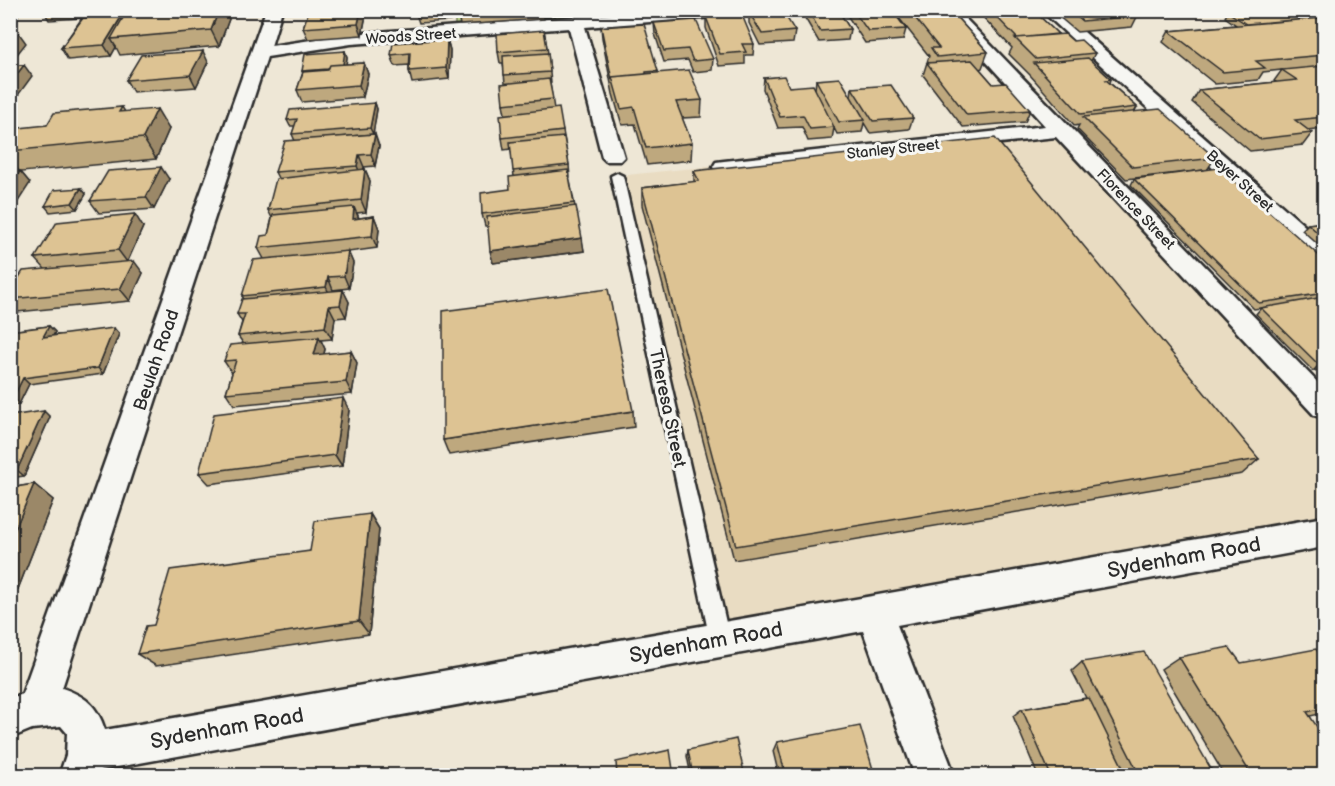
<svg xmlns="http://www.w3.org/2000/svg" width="1335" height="786" viewBox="0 0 1335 786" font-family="'Balsamiq Sans',sans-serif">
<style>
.built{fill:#e9dcc2}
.green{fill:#c3d98e;stroke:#77825c;stroke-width:1.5}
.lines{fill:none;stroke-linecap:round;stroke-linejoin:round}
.service-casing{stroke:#2b2b2b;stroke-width:5}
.minor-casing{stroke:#2b2b2b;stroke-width:5}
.secondary-casing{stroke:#2b2b2b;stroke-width:5}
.service{fill:#f6f6f2;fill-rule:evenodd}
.minor{fill:#f6f6f2;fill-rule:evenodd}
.secondary{fill:#f6f6f2;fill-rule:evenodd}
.wall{fill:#bea87e;stroke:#2b2b2b;stroke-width:1.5}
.shaded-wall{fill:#9b8867;stroke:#2b2b2b;stroke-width:1.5}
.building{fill:#ddc393;stroke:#2b2b2b;stroke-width:1.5}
.labels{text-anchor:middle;stroke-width:6;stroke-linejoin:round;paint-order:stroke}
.far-street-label{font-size:15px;fill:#2b2b2b;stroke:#f6f6f2}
.street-label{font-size:18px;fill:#2b2b2b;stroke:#f6f6f2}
.near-street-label{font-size:21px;fill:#2b2b2b;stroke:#f6f6f2}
</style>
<rect width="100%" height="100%" fill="#eee7d6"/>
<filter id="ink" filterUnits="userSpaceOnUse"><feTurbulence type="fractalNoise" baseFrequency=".0167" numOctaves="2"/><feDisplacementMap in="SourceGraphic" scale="12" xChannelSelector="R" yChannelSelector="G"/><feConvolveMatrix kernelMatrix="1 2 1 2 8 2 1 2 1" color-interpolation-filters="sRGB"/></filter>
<g filter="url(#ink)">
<path class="built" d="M1062 130 1324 407V532L720 640 617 176Z"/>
<path class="green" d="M455 11H683L455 29Z"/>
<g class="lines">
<g class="service-casing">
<path id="service" d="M617 173 623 176 730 640 727 647 720 649 713 647 710 640 611 176Z"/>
</g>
<g class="minor-casing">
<path id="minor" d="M266 10H282L271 46 351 34 667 10H749L741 15 585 27 624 157 620 161H606L602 157 569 28 351 44 267 57 62 688C85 696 97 705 105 730L1324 517V547L897 625 955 776H915L863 631 101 770 99 776H59L66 755 67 733 61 726 32 729 10 738V699L22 694Z
M939 10H957L1324 389V418L1314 415 1056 137 724 173 716 172 713 167 716 162 724 161 1045 126Z
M1041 10H1059L1324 243V264L1315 262Z"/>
</g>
<g class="secondary-casing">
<path id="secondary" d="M1313 10H1324V18L1317 16Z"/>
</g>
<use href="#service" class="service"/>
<use href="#minor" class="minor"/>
<use href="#secondary" class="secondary"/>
</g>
<path class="wall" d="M43 10H121L118 15 124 16 229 19 219 46 120 55 116 47 111 56 68 60 61 48 82 18 49 20Z
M309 10H367L362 35 308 39 303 28Z
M418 10H451L450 21 419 23 417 17Z
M457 10H543L544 19 460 25Z
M806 10H838L850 29 848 40 819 42 805 18Z
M848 10H892L906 29 903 40 865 43 847 15Z
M896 10H950L988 52 982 68 980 69 993 84 1030 110 1025 122 963 127 923 75 929 56 895 13Z
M958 10H1033L1058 34 1095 53 1091 61 1111 79 1110 83 1137 107 1135 111 1215 158 1207 170 1324 260V369L1313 371 1256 314 1261 308 1267 307 1254 309 1131 185 1134 179 1204 170 1126 179 1077 129 1079 125 1075 126 1030 75 1009 54 1012 48 980 14 963 16Z
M1059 10H1209L1137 17 1132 27 1077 32 1057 15Z
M749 12 795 31 793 43 760 45 749 23Z
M1228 12 1289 15 1307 19 1324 20V128L1307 130 1312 133 1303 145 1250 151 1192 102 1199 90 1276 82 1274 81 1282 70 1263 72 1258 80 1215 84 1163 42 1169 31 1236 25 1225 17Z
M706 17 754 44 753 55H745V64L719 66 706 28Z
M654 23 713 59 712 70 693 72 688 60 664 62 655 34Z
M601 27 658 71V73L702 100 701 117 682 118 692 143 691 160 647 165 635 124 622 125 613 94 602 38Z
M544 30 548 53 551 83H550L554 109 563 131 569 165 570 177H569L584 251 493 263 488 226H485L482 214 510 189 514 177 511 149 504 150 502 138 505 114 503 104 505 83 503 63H500L498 52Z
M447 39 450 50 449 79 412 83 409 71V65L395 66 391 55Z
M345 51 347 57 346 64 364 63 368 74 363 97 302 102 297 90 303 73 302 71Z
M208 62 196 87 133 92 126 80Z
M764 78 789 87 815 89 816 80 851 96 852 88 913 118 909 129 870 133 864 123 862 132 837 134 834 128 832 139 808 141 802 127 778 128 763 89Z
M375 103 377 109 373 134 295 141 292 134 295 126H290L287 120Z
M122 107 125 112 169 129 156 159 21 172 30 183 10 161V140L47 125Z
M379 146 375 166 364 167 363 169H365L370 181 366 212 357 213 359 218 374 216 379 229 377 248 348 252 353 263 349 288 333 290V291L343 290 349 302 346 317 335 318 332 339 321 340 325 349 324 354 351 351 357 363 352 394 234 405 226 393 232 373 224 361 243 343 238 336 242 322 237 314 244 299 242 296 264 259 258 248 268 235 272 218 268 210 278 178 275 172Z
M694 171 1259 459 1242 474 734 560 642 205V188L694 182Z
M169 179 154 209 99 213 90 201Z
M81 188 86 194 77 209 50 212 45 206Z
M1324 222V250L1302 230 1308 224Z
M143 227 128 261 143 273 130 301 17 312 10 305V291L45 269 35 258Z
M49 326 55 332 53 335 119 334 103 374 29 384 19 404 10 406V331Z
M349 410 342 466 209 484 199 473Z
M633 411 634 427 449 455 443 440Z
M10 416 50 417 24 476 10 478Z
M34 484 53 500 18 589 10 590V488Z
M370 514 379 529 369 634 156 666 137 654 154 625 310 551Z
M1179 657 1241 663 1324 660V713L1310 716 1324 776H1225L1161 669Z
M1082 662 1215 776H1038L1013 716 1022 709 1086 698 1072 671Z
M777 742 875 776H779L773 751Z
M688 750 745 776H691L687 756Z"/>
<path class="shaded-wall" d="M10 10H15L18 16 10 22Z
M116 10H121L118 15Z
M219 10H225L229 19 219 46 211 30Z
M361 10H367L362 35 358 24Z
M123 14 129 26 111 39 116 47 111 56 104 45Z
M18 32 26 43 11 62 10 41Z
M447 39 450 50 449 79 446 68Z
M203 51 208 62 196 87 190 75Z
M345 51 347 57 345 73 304 78 302 71Z
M364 63 368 74 363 97 359 85Z
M24 65 32 76 13 102 10 98V83Z
M375 103 377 109 373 134 370 128Z
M157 109 169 129 156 159 143 138Z
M375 134 379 146 375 166 371 154Z
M359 155 364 167 362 178 357 166Z
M161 167 169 179 154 209 146 197Z
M365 169 370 181 366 212 361 200Z
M20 171 30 183 10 214V186Z
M81 188 86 194 77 209 72 203Z
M354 207 359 219H353Z
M135 214 143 227 127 262 118 250Z
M374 216 379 229 377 248 372 236Z
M582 238 584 251 493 263 490 251Z
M348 251 353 263 349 288 344 276Z
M134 261 143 273 130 301 120 289Z
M328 277 333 290 332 299 326 287Z
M343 290 349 302 346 317 340 305Z
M329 306 335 318 332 339 325 327Z
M49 326 55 332 49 343 43 337Z
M114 328 119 334 103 374 98 368Z
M319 337 325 349 321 366 314 355Z
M351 351 357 363 352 394 346 382Z
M1324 364V369L1313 371 1319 365Z
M23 378 29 384 19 404 13 398Z
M343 398 349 410 342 466 335 455Z
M44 411 50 417 24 476 17 470Z
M34 484 53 500 18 589 10 585V541Z
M370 514 379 529 369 634 359 621Z"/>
<path class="building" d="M137 10H219L211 30 111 39 127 11Z
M309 10H361L358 24 303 28Z
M418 10H449V15L417 17Z
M765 10H782L795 31 762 34 749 12Z
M808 10H838L850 29 820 31Z
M853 10H892L906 29 868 31Z
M909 10H950L988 52 937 57 931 48H939Z
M990 10H1033L1058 34 1017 38Z
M1069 10H1131L1138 16 1082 21Z
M1133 10H1151L1135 12Z
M1243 10H1282L1289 15 1299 14 1307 19 1246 24 1228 12Z
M123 14 104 45 61 48 83 18Z
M742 15 754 44H742L746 52 720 54 706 17Z
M1321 18 1324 20V55L1256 61 1265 68 1223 72 1169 31Z
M696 20 713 59 693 61 688 49 664 51 654 23Z
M644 24 658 71 646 72V74L612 77V80L601 27Z
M544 30 547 48 498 52 497 34Z
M10 32H18L10 41Z
M1065 34 1073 41 1081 40 1095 53 1036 59 1015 38Z
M447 39 446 68 409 71 410 53 391 55 393 43Z
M203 51 190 75 126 80 141 55Z
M345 51 343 64 330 65 328 69 302 71 305 54Z
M548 53 550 72 504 75 503 56Z
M1088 58 1111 79 1106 80 1137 107 1081 114 1034 63Z
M972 60 993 84 1006 83 1030 110 967 115 927 63Z
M364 63 359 85 297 90 303 72 328 70 330 65Z
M24 65 10 83V66Z
M1324 66V117L1295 120 1312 133 1259 139 1199 90 1297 80 1282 70Z
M689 70 702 100 676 102 692 143 646 148 634 107 621 109 612 77Z
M784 76 789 87 813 85 834 127 810 129 803 115 780 117 764 78Z
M840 78 865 120 839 122 816 80Z
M549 79 553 99 503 104 501 84Z
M891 85 913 118 873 121 852 88Z
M375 103 370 128 292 134 297 119 287 120 290 110Z
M122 107 119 112 157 109 143 138 10 151V140L19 128 47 125 54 113Z
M559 108 563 131 502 138 500 115Z
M1160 109 1215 158 1133 167 1083 117Z
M375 134 371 154 359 155 357 166 275 172 285 141Z
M564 137 569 165 513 171 510 142Z
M995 138 1259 459 736 546 642 188 699 181 694 171Z
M161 167 146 197 90 201 108 171Z
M1219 168 1324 260V293L1259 303 1134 179Z
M365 169 361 200 268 210 276 179Z
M568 170 574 203 482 214 481 193 510 189 509 177Z
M20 171 10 186V172Z
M81 188 72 203 45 206 54 190Z
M576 206 582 238 490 251 487 217Z
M354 207 353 219 374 216 372 236 258 248 261 236 268 235 273 215Z
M135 214 118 250 35 258 57 222Z
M1324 222V238L1308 224Z
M348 251 344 276 328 277 326 287 242 296 253 260Z
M134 261 120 289 10 299V291L23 271Z
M608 289 633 411 443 440V311Z
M343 290 340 305 329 306 325 327 238 336 245 314H237L242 299Z
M1324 297V364L1319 365 1261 308Z
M49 326 43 337 114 328 98 368 23 378 13 398 10 399V331Z
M319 337 314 355 351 351 346 382 226 393 236 360 224 361 230 345Z
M343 398 335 455 199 473 214 414Z
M44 411 17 470 10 471V416Z
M34 484 10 541V488Z
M370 514 359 621 137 654 146 626 154 625 170 570 310 551 315 521Z
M1229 647 1241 663 1316 649 1324 660V708L1307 712 1324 737V776H1252L1179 657Z
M1144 652 1215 776H1140L1082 662Z
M1089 698 1127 776H1051L1022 709Z
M860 726 875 776H786L777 742Z
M736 739 745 776H693L688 750Z
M670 750 674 776H617L616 762Z"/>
</g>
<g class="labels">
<g class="far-street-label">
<text transform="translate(411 36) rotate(-4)" y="5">Woods Street</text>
<text transform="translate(893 149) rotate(-6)" y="5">Stanley Street</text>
<text transform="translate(1240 181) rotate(42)" y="5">Beyer Street</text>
<text transform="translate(1136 209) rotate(46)" y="5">Florence Street</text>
</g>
<g class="street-label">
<text transform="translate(156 360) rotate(-71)" y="6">Beulah Road</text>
<text transform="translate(668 408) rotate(78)" y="6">Theresa Street</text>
</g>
<g class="near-street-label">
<text transform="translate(1184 557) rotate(-10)" y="7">Sydenham Road</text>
<text transform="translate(706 642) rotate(-10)" y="7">Sydenham Road</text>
<text transform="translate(227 728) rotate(-10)" y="7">Sydenham Road</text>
</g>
</g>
<rect width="1335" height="786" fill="none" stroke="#f6f6f2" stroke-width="36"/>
<rect x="18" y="18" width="1299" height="750" fill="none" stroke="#2b2b2b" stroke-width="2" filter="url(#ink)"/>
</svg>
